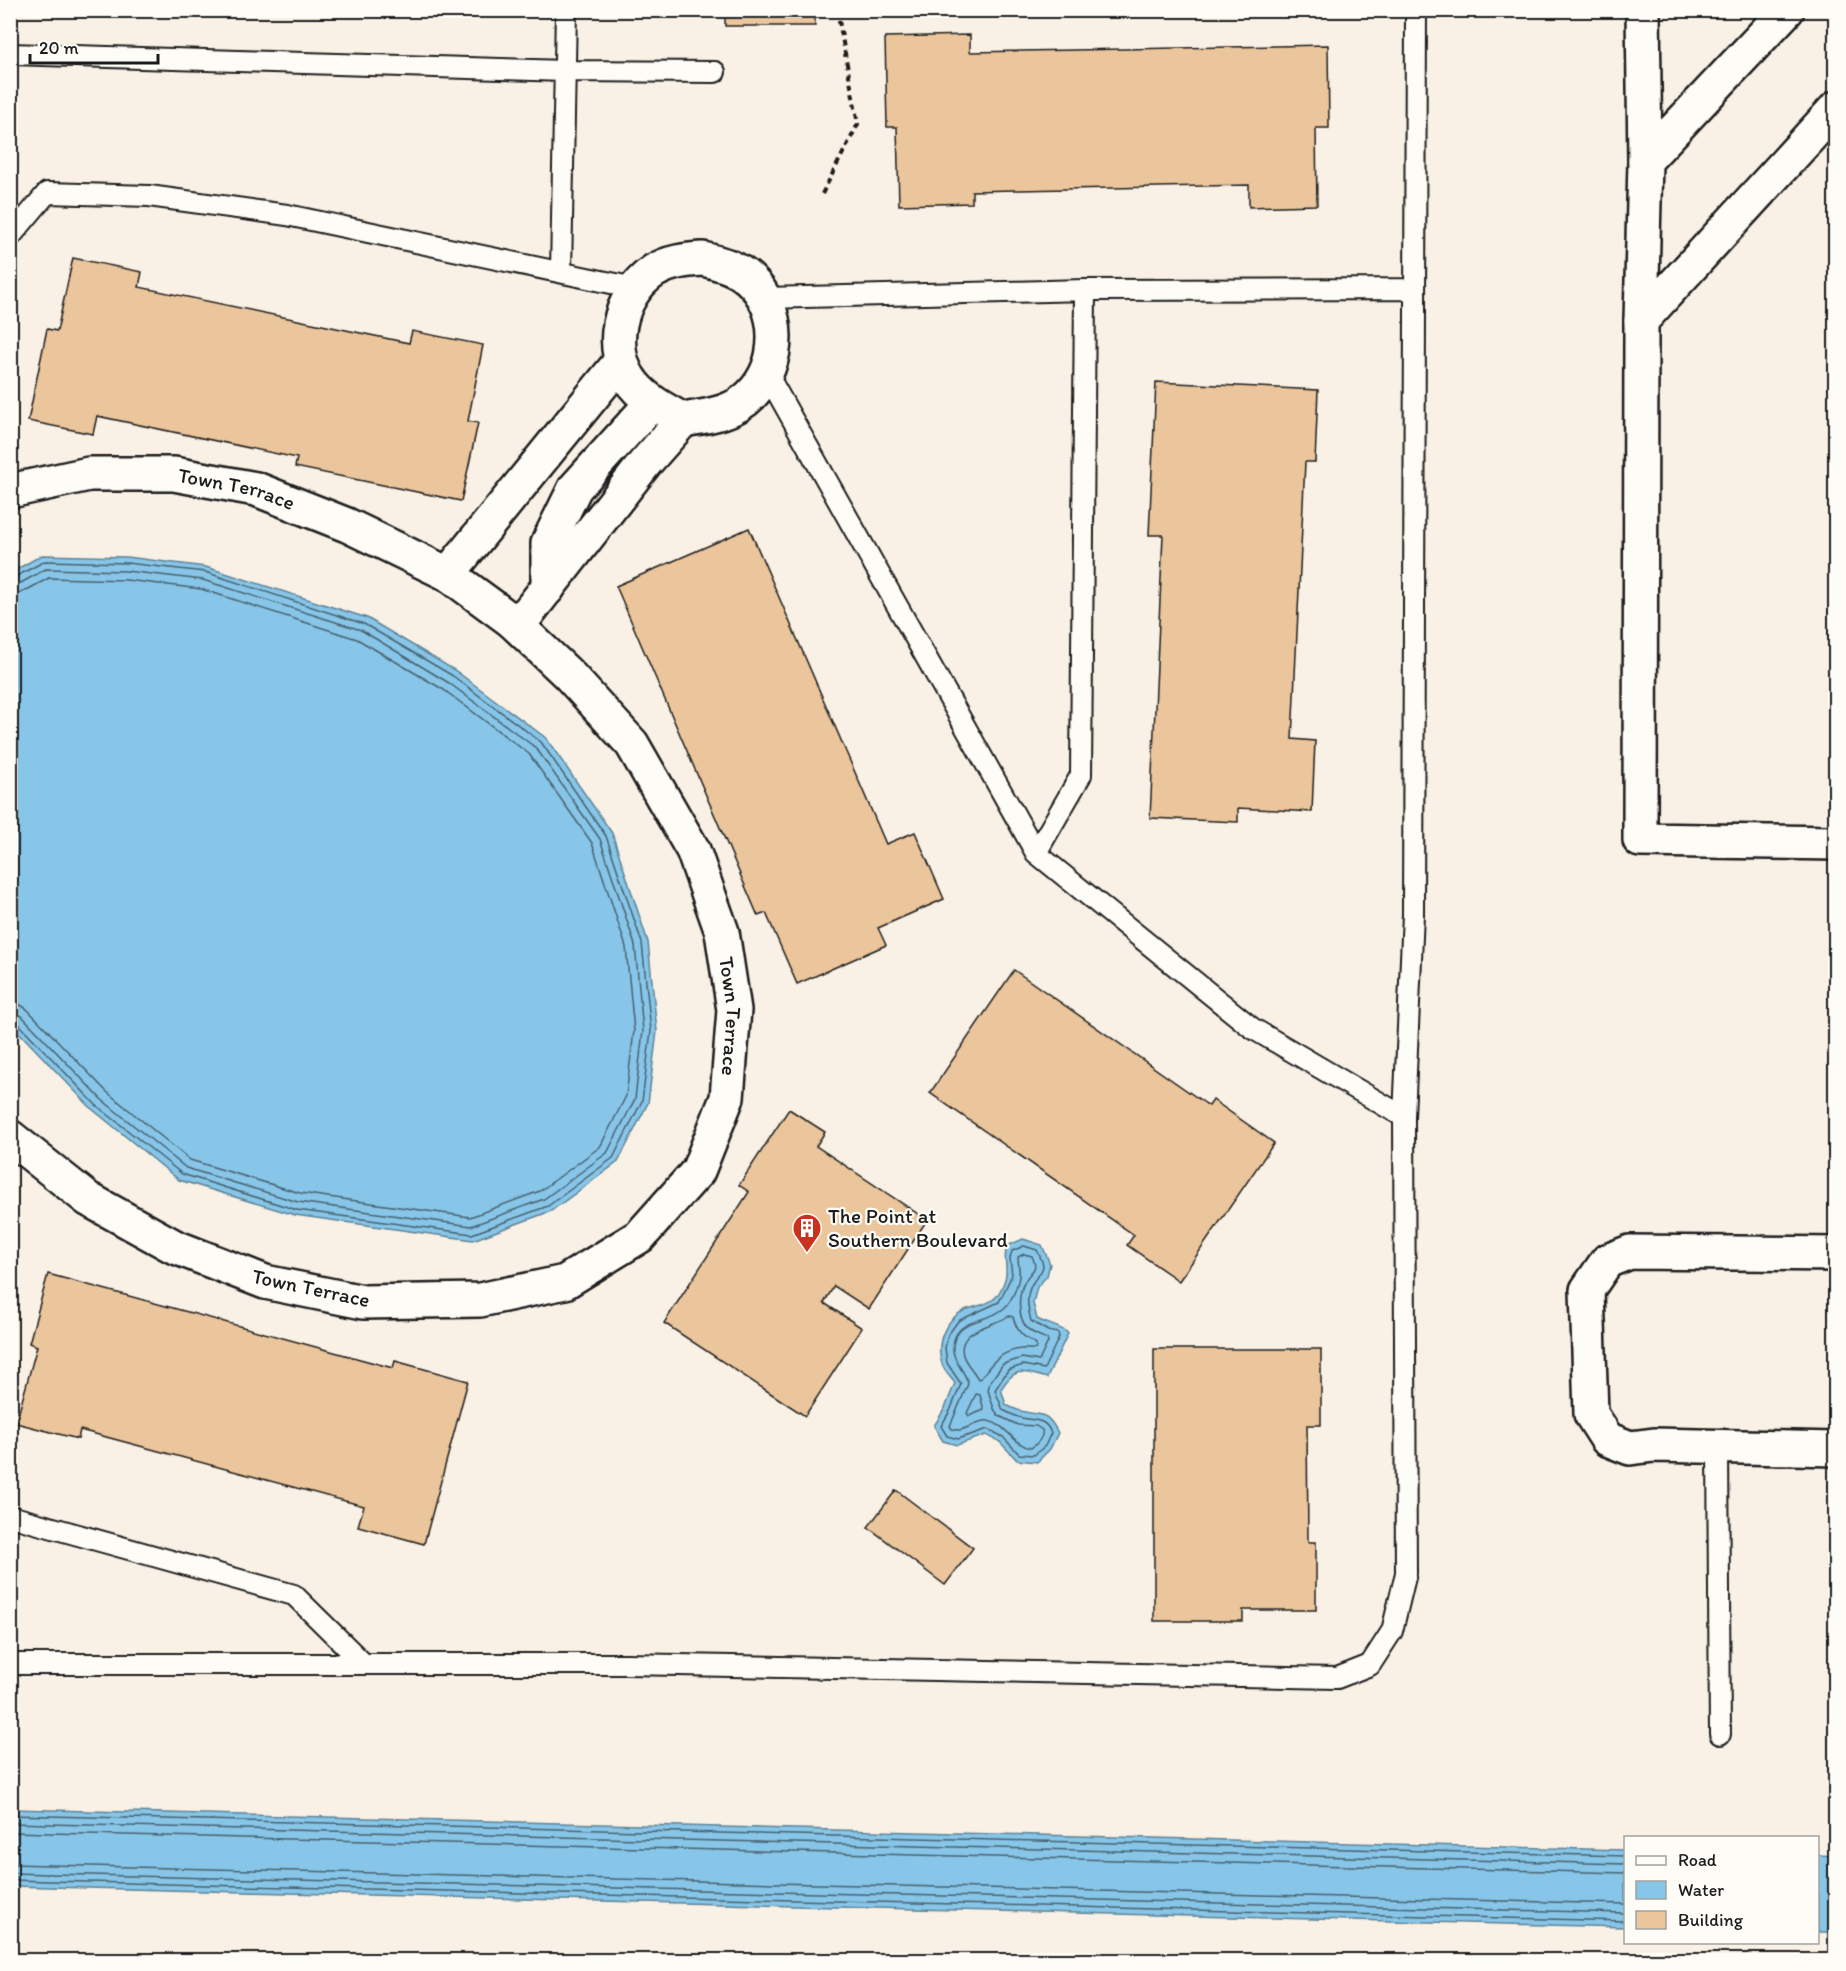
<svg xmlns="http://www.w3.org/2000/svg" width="1846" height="1971" viewBox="0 0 1846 1971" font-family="Itim,sans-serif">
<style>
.water{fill:#87c6e8;stroke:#5c8296;stroke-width:1.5}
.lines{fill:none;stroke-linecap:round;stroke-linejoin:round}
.shore{stroke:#47606e;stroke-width:1.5}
.building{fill:#ebc59b;stroke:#1c1c1c;stroke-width:1.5}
.service-casing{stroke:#1c1c1c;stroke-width:24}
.minor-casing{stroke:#1c1c1c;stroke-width:38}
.path{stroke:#1c1c1c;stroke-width:4;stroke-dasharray:6 4.5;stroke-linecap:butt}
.service{stroke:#fdfcf7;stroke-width:20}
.minor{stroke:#fdfcf7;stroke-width:33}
.labels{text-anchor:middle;stroke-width:4.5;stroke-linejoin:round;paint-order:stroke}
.street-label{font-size:21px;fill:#1c1c1c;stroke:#fdfcf7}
.poi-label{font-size:21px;fill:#1c1c1c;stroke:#fdfcf7;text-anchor:start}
</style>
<rect width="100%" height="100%" fill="#f9f1e5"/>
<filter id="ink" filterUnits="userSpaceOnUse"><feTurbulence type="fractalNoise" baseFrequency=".0167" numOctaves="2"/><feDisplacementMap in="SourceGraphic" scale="12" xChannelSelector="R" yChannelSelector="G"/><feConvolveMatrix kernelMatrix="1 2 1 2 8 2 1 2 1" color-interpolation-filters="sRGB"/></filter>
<g filter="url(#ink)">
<path class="water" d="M42 555 127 557 206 567 367 618 456 671 546 738 612 833 648 942 657 1031 648 1103 618 1162 551 1211 473 1240 295 1215 179 1180 92 1109 10 1023V573Z
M1023 1239 1042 1245 1050 1264 1047 1276 1037 1287 1033 1303 1037 1319C1047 1324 1059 1326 1068 1333L1047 1378C1023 1372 1016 1365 1001 1389L1006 1405C1011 1407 1016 1410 1021 1411 1041 1417 1046 1409 1058 1433L1050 1449 1037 1462 1017 1460 999 1441 986 1435 957 1445 943 1441 934 1426 945 1408 955 1383C951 1378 944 1371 942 1364 935 1343 945 1319 965 1310 974 1306 987 1306 995 1298 1000 1293 1006 1280 1006 1273 1007 1262 1003 1258 1007 1246Z
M11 1809 1625 1850V1927L11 1886Z
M1818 1855 1835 1856V1932H1818Z"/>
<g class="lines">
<path class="shore" d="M10 578 15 577 45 561 127 563 205 572 364 624 453 676 541 742 606 836 642 943 651 1031 642 1101 613 1158 548 1206 472 1234 297 1210 182 1174 96 1105 17 1022 10 1020
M10 586 19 584 46 569 126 571 203 580 361 630 449 683 536 748 600 839 635 945 643 1031 635 1099 607 1153 544 1199 471 1226 298 1202 186 1168 101 1099 22 1016 10 1012
M10 595 21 593 49 578 126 580 201 589 357 639 444 690 529 754 592 843 626 947 634 1031 626 1096 600 1147 540 1191 470 1217 300 1193 190 1160 107 1092 27 1009 19 1004 10 1003
M1024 1246 1037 1250C1048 1272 1042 1267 1032 1284 1025 1296 1028 1309 1031 1321L1048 1331 1058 1333 1059 1337 1044 1369 1023 1365 1008 1370 995 1390 1003 1410C1009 1413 1016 1417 1022 1418 1036 1421 1045 1418 1051 1433L1045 1446 1034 1455 1019 1454 1003 1437 988 1429 958 1439 947 1436 941 1426 950 1411 961 1384 947 1363 945 1348 948 1335 958 1321 999 1302 1012 1275 1010 1258 1012 1251Z
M1024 1254 1032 1256C1039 1272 1031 1269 1025 1281 1018 1293 1017 1315 1026 1327 1030 1333 1040 1336 1047 1339L1048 1342 1039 1361 1022 1358 1003 1364 990 1382 988 1390 994 1409 999 1416 1018 1425 1036 1426 1042 1430C1044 1437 1037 1444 1031 1448 1014 1446 1007 1424 988 1421 975 1419 965 1434 952 1429L950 1426 968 1384C966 1371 954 1364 953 1350 952 1317 986 1324 1003 1309 1011 1303 1018 1286 1019 1276 1020 1270 1018 1263 1018 1257Z
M1009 1316 1013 1317C1017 1332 1023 1337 1036 1344V1349C1031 1350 1027 1348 1021 1349 1001 1351 991 1363 981 1378L978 1379C974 1371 965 1363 963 1355 956 1329 994 1326 1009 1316Z
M976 1394 980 1395 984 1410 969 1416 967 1413Z
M10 1815 1626 1856
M10 1823 1626 1864
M10 1832 1626 1873
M10 1864 1626 1904
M10 1873 1626 1913
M10 1880 1626 1921"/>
</g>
<path class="building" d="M651 10H815V26H725V15L651 16Z
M970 35V52L1328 45 1329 128H1316L1317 205 1249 207V185L972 191V203L899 205 897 127H887L885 37Z
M73 258 142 272 139 287 409 343 412 331 483 345 468 421 478 423 461 501 295 467 297 458 97 416 93 434 28 421 47 329 57 331Z
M1156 382 1318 390 1315 462H1305L1292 739 1315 741 1312 812 1238 808V822L1150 818 1163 535H1149Z
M749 528 886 844 915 832 944 899 878 928 886 945 797 984 766 913 758 916 616 586Z
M1014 970 1209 1106 1213 1100 1274 1143 1179 1281 1127 1245 1134 1235 930 1093Z
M789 1109 825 1132 816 1146 927 1220 869 1309 834 1286 824 1303 862 1328 805 1416 664 1323 749 1192 739 1185Z
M48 1274 393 1368 395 1361 468 1381 424 1544 358 1526 364 1506 80 1430 78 1439 16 1423 37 1346 29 1343Z
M1154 1349H1321V1425H1307L1308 1542H1316V1610H1243V1621H1154Z
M896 1490 973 1548 945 1585 868 1527Z"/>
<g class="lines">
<g class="service-casing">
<path id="service" d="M10 54 565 71 715 72
M10 237 47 193 149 196 287 215 635 288
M561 272 566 10
M765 298 1085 290
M1036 853 1081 775 1085 290 1415 289
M1404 1117 1413 914 1416 10
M1718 1447 1720 1734
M10 1516 294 1595 364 1664
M10 1664H626L1337 1678 1370 1665 1392 1631 1406 1573 1404 1117 1252 1028 1036 853 767 374"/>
</g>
<g class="minor-casing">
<g id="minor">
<path d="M1643 10 1645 161"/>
<path d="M1787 10 1645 161 1641 321 1836 108"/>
<path d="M703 259C719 263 736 267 749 279 782 309 782 363 751 395 734 413 707 416 683 420 665 410 647 401 634 385 606 351 618 295 654 271 669 262 685 260 703 259Z"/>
<path d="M1641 321 1640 840 1836 843"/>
<path id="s1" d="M10 491 89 474H174L256 489 347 525 448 574 512 621 569 675 632 744 693 850 722 932 734 1010 727 1098 698 1171 640 1236 565 1282 480 1300 363 1302 265 1282 173 1246 88 1199 10 1137"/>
<path d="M448 574 621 361"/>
<path d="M548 588V543L575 488 652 403"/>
<path d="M512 621 527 614 645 463 683 420"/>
<path d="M1836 1254 1630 1252 1607 1261 1587 1290 1591 1414 1607 1439 1630 1448 1654 1445 1836 1449"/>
</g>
</g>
<path class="path" d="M822 194 858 124 837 10"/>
<use href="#service" class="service"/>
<use href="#minor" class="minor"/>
</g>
</g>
<defs>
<g id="building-pin" transform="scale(1.5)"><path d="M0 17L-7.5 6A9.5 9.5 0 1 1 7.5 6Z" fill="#c8321e" stroke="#fdfcf7"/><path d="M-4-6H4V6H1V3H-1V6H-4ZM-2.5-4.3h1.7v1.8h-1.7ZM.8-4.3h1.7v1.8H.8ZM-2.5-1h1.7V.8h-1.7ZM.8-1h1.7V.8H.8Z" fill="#fff"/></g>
</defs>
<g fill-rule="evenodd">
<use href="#building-pin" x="807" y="1228"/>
</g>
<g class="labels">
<g class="street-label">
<text dy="7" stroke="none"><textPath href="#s1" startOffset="230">Town Terrace</textPath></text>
<text dy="7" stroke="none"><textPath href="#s1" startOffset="1005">Town Terrace</textPath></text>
<text transform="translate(311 1288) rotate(12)" y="7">Town Terrace</text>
</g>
<g class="poi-label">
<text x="828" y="1223">The Point at<tspan x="828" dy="24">Southern Boulevard</tspan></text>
</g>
</g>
<rect width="1846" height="1971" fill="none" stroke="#fdfcf7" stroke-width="36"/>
<rect x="18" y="18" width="1810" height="1935" fill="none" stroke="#1c1c1c" stroke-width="2" filter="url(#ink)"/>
<rect x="1624" y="1836" width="195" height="108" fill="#fdfcf7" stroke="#a3a29f" stroke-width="1.5"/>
<rect x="1636" y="1856" width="30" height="9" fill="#fdfcf7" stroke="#a3a29f" stroke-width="1.5"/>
<text x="1678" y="1866" font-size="18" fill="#1c1c1c">Road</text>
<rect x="1636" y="1881" width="30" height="18" fill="#87c6e8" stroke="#a3a29f" stroke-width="1.5"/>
<text x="1678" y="1896" font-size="18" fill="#1c1c1c">Water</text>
<rect x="1636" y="1911" width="30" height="18" fill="#ebc59b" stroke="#a3a29f" stroke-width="1.5"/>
<text x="1678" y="1926" font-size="18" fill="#1c1c1c">Building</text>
<path d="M30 54v9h128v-9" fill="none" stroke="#1c1c1c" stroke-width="3"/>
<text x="39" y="54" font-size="18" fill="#1c1c1c" stroke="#fdfcf7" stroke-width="4.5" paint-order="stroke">20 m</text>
</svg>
